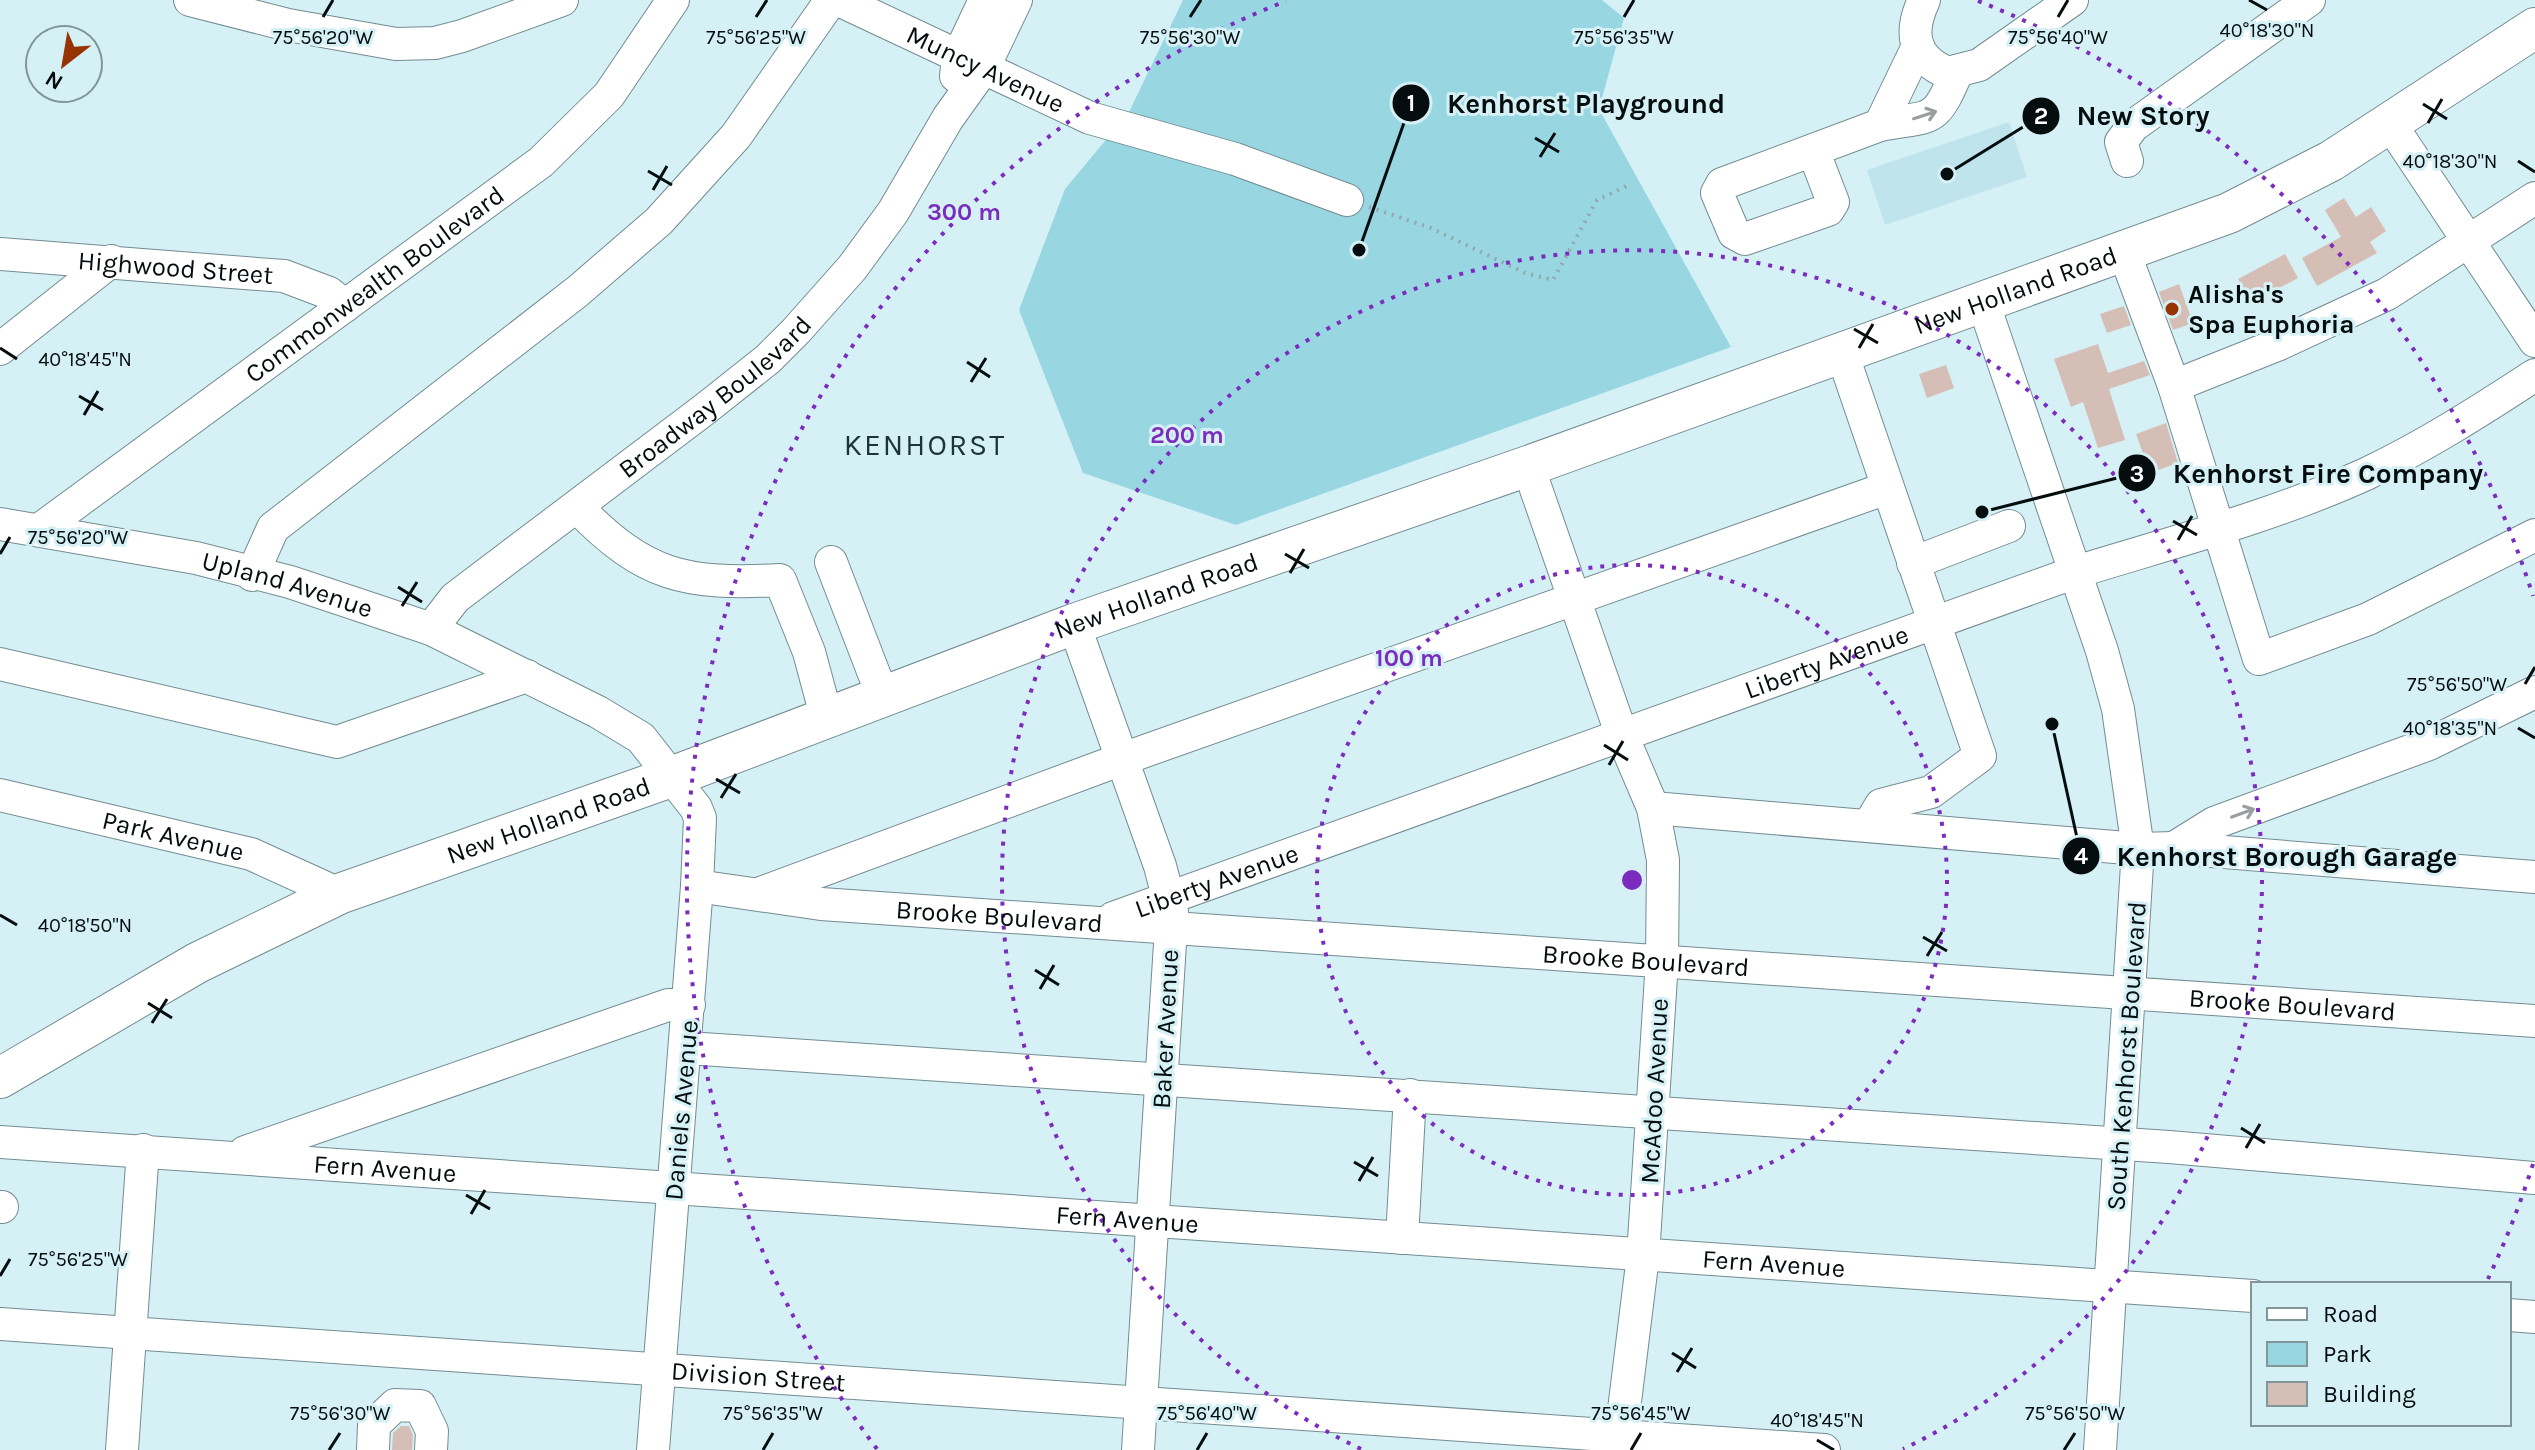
<svg xmlns="http://www.w3.org/2000/svg" width="2535" height="1450" viewBox="0 0 2535 1450" font-family="Karla,sans-serif">
<style>
.built{fill:#bfe4eb}
.green{fill:#98d7e2}
.building{fill:#d5beb5}
.lines{fill:none;stroke-linecap:round;stroke-linejoin:round}
.minor-casing{stroke:#738c91;stroke-width:34}
.major-casing{stroke:#738c91;stroke-width:42}
.path{stroke:#91a7ab;stroke-width:4;stroke-dasharray:2 6;stroke-linecap:butt}
.minor{stroke:#fff;stroke-width:32}
.major{stroke:#fff;stroke-width:40}
.oneway{stroke:#9b9e9f}
.ticks{fill:none;stroke:#050d0f;stroke-width:3}
.ring{fill:none;stroke:#7b2cbf;stroke-width:4;stroke-dasharray:4 8}
.poi-dot{fill:#983303;stroke:#d5f1f6;stroke-width:3}
.labels{text-anchor:middle;stroke-width:6;stroke-linejoin:round;paint-order:stroke}
.street-label{font-size:26px;fill:#050d0f;stroke:#d5f1f6}
.poi-label{font-size:26px;font-weight:bold;fill:#050d0f;stroke:#d5f1f6;text-anchor:start}
.quarter-label{font-size:30px;letter-spacing:2px;fill:#1c3337;stroke:#d5f1f6}
.ticks-label{font-size:20px;text-anchor:middle;fill:#050d0f;stroke:#d5f1f6;stroke-width:6;stroke-linejoin:round;paint-order:stroke}
.centre{fill:#7b2cbf;stroke:#d5f1f6;stroke-width:4}
.ring-label{font-size:24px;text-anchor:middle;font-weight:bold;fill:#7b2cbf;stroke:#d5f1f6;stroke-width:6;stroke-linejoin:round;paint-order:stroke}
.leader{fill:none;stroke:#050d0f;stroke-width:3}
.callout-dot{fill:#050d0f;stroke:#d5f1f6;stroke-width:3}
.mark-label{font-size:24px;text-anchor:middle;font-weight:bold;fill:#fff}
.callout-label{font-size:28px;text-anchor:middle;font-weight:bold;fill:#050d0f;stroke:#d5f1f6;stroke-width:6;stroke-linejoin:round;paint-order:stroke}
</style>
<rect width="100%" height="100%" fill="#d5f1f6"/>
<path class="built" d="M2009 122 2027 177 1885 225 1867 170Z"/>
<path class="green" d="M1183 0H1602L1624 18 1599 109 1731 347 1236 525 1083 473 1019 310 1065 189 1129 112Z"/>
<path class="building" d="M2344 198 2356 217 2371 207 2386 231 2370 242 2377 253 2317 286 2302 258 2341 237 2325 210Z
M2285 254 2298 278 2251 303 2238 279Z
M2179 284 2193 323 2173 330 2159 292Z
M2124 306 2131 325 2107 333 2100 314Z
M2098 344 2108 373 2144 361 2150 375 2109 389 2125 440 2098 448 2083 402 2071 407 2054 359Z
M1946 365 1954 388 1927 398 1919 374Z
M2166 423 2178 463 2150 473 2136 434Z
M401 1426H409L413 1435 412 1450H392L393 1433Z"/>
<g class="lines">
<g class="minor-casing">
<g id="minor">
<path d="M190 0 288 25 396 44 435 43 462 36 562 0"/>
<path id="s1" d="M839 0 1090 118 1235 159 1347 200"/>
<path d="M1924 0C1909 32 1912 58 1948 73L1979 65 2072 0"/>
<path d="M1918 46 1880 125C1934 115 1934 125 1957 72"/>
<path d="M956 76 958 57 985 0"/>
<path d="M2389 122 2535 341"/>
<path d="M1813 150 1833 202 1828 210 1745 239 1734 233 1717 193 1722 184 1880 125"/>
<path d="M2127 161 2121 142 2133 126 2309 0"/>
<path d="M2124 252 2174 386 2259 659 2368 619 2535 535"/>
<path id="s2" d="M0 254 284 276 329 293 345 306"/>
<path d="M1983 302 2102 651 2118 709 2138 849 2100 1450"/>
<path d="M0 349 111 261"/>
<path d="M1842 353 1980 756 1931 792 1881 805 1869 825"/>
<path d="M2174 386 2277 345 2387 294 2535 198"/>
<path d="M1528 466 1621 733 1653 808 1663 860 1662 961 1643 1256 1619 1450"/>
<path d="M577 507C645 577 685 585 780 580L809 652 827 719"/>
<path id="s3" d="M0 524 196 558 290 582 431 629 598 712 641 738 696 808 700 818 697 886 653 1450"/>
<path id="s4" d="M39 530 541 162 609 95 673 0"/>
<path d="M831 562 883 697"/>
<path d="M1913 563 2009 526"/>
<path d="M252 575 273 528 578 291 659 221 736 136 831 0"/>
<path d="M1074 624 1160 866 1172 912 1138 1450"/>
<path id="s5" d="M431 629 455 598 705 409 768 359 796 331 852 268 893 212 948 118 983 69 1016 0"/>
<path d="M0 664 337 742 527 676"/>
<path id="s6" d="M0 795 251 854 339 894"/>
<path d="M1653 808 2138 849 2174 848 2535 877"/>
<path d="M2174 848 2214 823 2429 744 2535 692"/>
<path id="s7" d="M697 886 821 904 2535 1021"/>
<path d="M761 893 1114 762 1887 488"/>
<path id="s8" d="M1113 918 2076 572C2173 542 2274 516 2366 474 2425 446 2480 411 2535 375"/>
<path d="M687 1048 2169 1147 2535 1178"/>
<path id="s9" d="M0 1142 2253 1296"/>
<path d="M245 1152 668 1005H689"/>
<path d="M0 1207H2"/>
<path d="M1402 1238 1410 1095"/>
<path d="M2509 1315 2535 1317"/>
<path id="s10" d="M0 1324 1824 1450"/>
<path d="M122 1450 143 1150"/>
<path d="M373 1450 374 1425 395 1405 420 1406 432 1431 431 1450"/>
</g>
</g>
<g class="major-casing">
<g id="major">
<path id="s11" d="M0 1078 197 963 339 894 674 776 1074 624 1528 466 2229 213 2331 161 2535 28"/>
</g>
</g>
<path class="path" d="M1369 207 1431 228 1525 273 1553 280 1597 200 1631 184"/>
<use href="#minor" class="minor"/>
<use href="#major" class="major"/>
</g>
<defs><path id="oneway-shaft" d="M-6 0H5M1.5-3L5.5 0L1.5 3" fill="none" stroke-width="1.6" stroke-linecap="round" stroke-linejoin="round" transform="scale(2)"/></defs>
<g class="oneway">
<use href="#oneway-shaft" transform="translate(1925 115) rotate(-18)"/>
<use href="#oneway-shaft" transform="translate(2243 813) rotate(-20)"/>
</g>
<path class="ticks" d="M2249 0 2267 10M323 17 333 0M756 17 767 0M1190 17 1201 0M1624 17 1634 0M2058 17 2068 0M2423 104 2447 119M2428 123 2442 99M1535 138 1559 152M1540 157 1555 133M2518 161 2535 172M648 171 672 185M653 190 667 166M1854 329 1878 343M0 348 17 359M1859 348 1873 324M967 362 990 377M971 382 986 358M79 396 103 410M84 415 98 391M2173 521 2197 535M2178 540 2192 516M0 554 10 537M1285 554 1309 568M1290 573 1304 549M398 587 422 602M402 606 417 582M2525 684 2535 667M2518 728 2535 738M1604 745 1628 760M1609 765 1623 741M716 779 740 793M721 798 736 774M0 915 17 925M1923 937 1947 951M1927 956 1942 932M1035 970 1059 985M1040 989 1054 965M148 1003 172 1018M152 1023 167 999M2241 1128 2265 1143M2246 1148 2260 1124M1354 1162 1378 1176M1359 1181 1373 1157M466 1195 490 1209M471 1214 485 1190M0 1276 10 1259M1672 1353 1696 1368M1677 1372 1692 1348M1817 1440 1834 1450M329 1450 340 1433M763 1450 773 1433M1197 1450 1207 1433M1631 1450 1641 1433M2064 1450 2075 1433"/>
<g class="ring">
<circle cx="1632" cy="880" r="315"/>
<path d="M1361 1449A630 630 0 1 1 1903 1449"/>
<path d="M2533 1164A945 945 0 0 1 2488 1279M877 1449A945 945 0 0 1 1286 1M1978 1A945 945 0 0 1 2533 596"/>
</g>
<circle class="poi-dot" cx="2172" cy="309" r="8"/>
<g class="labels">
<g class="street-label">
<text dy="9" stroke="none"><textPath href="#s1" startOffset="162">Muncy Avenue</textPath></text>
<text dy="9" stroke="none"><textPath href="#s2" startOffset="176">Highwood Street</textPath></text>
<text dy="9" stroke="none"><textPath href="#s4" startOffset="416">Commonwealth Boulevard</textPath></text>
<text dy="9" stroke="none"><textPath href="#s11" startOffset="2168">New Holland Road</textPath></text>
<text dy="9" stroke="none"><textPath href="#s5" startOffset="368">Broadway Boulevard</textPath></text>
<text dy="9" stroke="none"><textPath href="#s3" startOffset="294">Upland Avenue</textPath></text>
<text dy="9" stroke="none"><textPath href="#s11" startOffset="1256">New Holland Road</textPath></text>
<text dy="9" stroke="none"><textPath href="#s8" startOffset="758">Liberty Avenue</textPath></text>
<text dy="9" stroke="none"><textPath href="#s11" startOffset="608">New Holland Road</textPath></text>
<text dy="9" stroke="none"><textPath href="#s6" startOffset="178">Park Avenue</textPath></text>
<text dy="9" stroke="none"><textPath href="#s8" startOffset="110">Liberty Avenue</textPath></text>
<text dy="9" stroke="none"><textPath href="#s7" startOffset="304">Brooke Boulevard</textPath></text>
<text dy="9" stroke="none"><textPath href="#s7" startOffset="952">Brooke Boulevard</textPath></text>
<text dy="9" stroke="none"><textPath href="#s7" startOffset="1600">Brooke Boulevard</textPath></text>
<text transform="translate(1165 1029) rotate(-87)" y="9">Baker Avenue</text>
<text transform="translate(2126 1056) rotate(-86)" y="9">South Kenhorst Boulevard</text>
<text transform="translate(1654 1091) rotate(-87)" y="9">McAdoo Avenue</text>
<text transform="translate(681 1110) rotate(-85)" y="9">Daniels Avenue</text>
<text dy="9" stroke="none"><textPath href="#s9" startOffset="386">Fern Avenue</textPath></text>
<text dy="9" stroke="none"><textPath href="#s9" startOffset="1130">Fern Avenue</textPath></text>
<text dy="9" stroke="none"><textPath href="#s9" startOffset="1778">Fern Avenue</textPath></text>
<text dy="9" stroke="none"><textPath href="#s10" startOffset="760">Division Street</textPath></text>
</g>
<g class="poi-label">
<text x="2188" y="303">Alisha's<tspan x="2188" dy="30">Spa Euphoria</tspan></text>
</g>
<g class="quarter-label">
<text x="925" y="455">KENHORST</text>
</g>
</g>
<g class="ticks-label">
<text x="2267" y="37">40°18'30"N</text>
<text x="323" y="44">75°56'20"W</text>
<text x="756" y="44">75°56'25"W</text>
<text x="1190" y="44">75°56'30"W</text>
<text x="1624" y="44">75°56'35"W</text>
<text x="2058" y="44">75°56'40"W</text>
<text x="2450" y="168">40°18'30"N</text>
<text x="85" y="366">40°18'45"N</text>
<text x="78" y="544">75°56'20"W</text>
<text x="2457" y="691">75°56'50"W</text>
<text x="2450" y="735">40°18'35"N</text>
<text x="85" y="932">40°18'50"N</text>
<text x="78" y="1266">75°56'25"W</text>
<text x="340" y="1420">75°56'30"W</text>
<text x="773" y="1420">75°56'35"W</text>
<text x="1207" y="1420">75°56'40"W</text>
<text x="1641" y="1420">75°56'45"W</text>
<text x="2075" y="1420">75°56'50"W</text>
<text x="1817" y="1427">40°18'45"N</text>
</g>
<circle cx="1632" cy="880" r="12" class="centre"/>
<g class="ring-label">
<text x="964" y="220">300 m</text>
<text x="1187" y="443">200 m</text>
<text x="1409" y="666">100 m</text>
</g>
<path class="leader" d="M1359 250L1411 103M1947 174L2041 116M1982 512L2137 473M2052 724L2081 856"/>
<g class="callout-dot">
<circle cx="1359" cy="250" r="8"/>
<circle cx="1947" cy="174" r="8"/>
<circle cx="1982" cy="512" r="8"/>
<circle cx="2052" cy="724" r="8"/>
<circle cx="1411" cy="103" r="20"/>
<circle cx="2041" cy="116" r="20"/>
<circle cx="2137" cy="473" r="20"/>
<circle cx="2081" cy="856" r="20"/>
</g>
<g class="mark-label">
<text x="1411" y="111">1</text>
<text x="2041" y="124">2</text>
<text x="2137" y="482">3</text>
<text x="2081" y="864">4</text>
</g>
<g class="callout-label">
<text x="1586" y="113">Kenhorst Playground</text>
<text x="2143" y="125">New Story</text>
<text x="2328" y="483">Kenhorst Fire Company</text>
<text x="2287" y="866">Kenhorst Borough Garage</text>
</g>
<rect x="2251" y="1282" width="260" height="144" fill="#d5f1f6" stroke="#82969a" stroke-width="2"/>
<rect x="2267" y="1308" width="40" height="12" fill="#ffffff" stroke="#82969a" stroke-width="2"/>
<text x="2323" y="1322" font-size="24" fill="#050d0f">Road</text>
<rect x="2267" y="1342" width="40" height="24" fill="#98d7e2" stroke="#82969a" stroke-width="2"/>
<text x="2323" y="1362" font-size="24" fill="#050d0f">Park</text>
<rect x="2267" y="1382" width="40" height="24" fill="#d5beb5" stroke="#82969a" stroke-width="2"/>
<text x="2323" y="1402" font-size="24" fill="#050d0f">Building</text>
<g transform="translate(64 64) rotate(211)"><circle r="38" fill="#d5f1f6" stroke="#82969a" stroke-width="2"/>
<path d="M0-6L14 30L0 20L-14 30Z" fill="#983303"/>
<text y="-12" font-size="22" font-weight="bold" text-anchor="middle" fill="#050d0f">N</text>
</g>
</svg>
